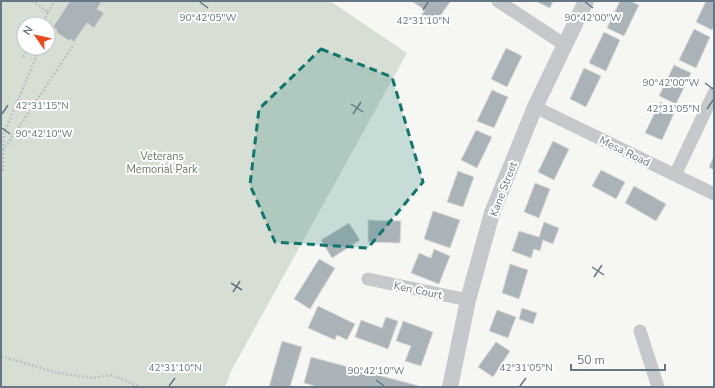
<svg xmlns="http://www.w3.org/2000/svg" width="715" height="388" viewBox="0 0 715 388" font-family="'Nunito Sans',sans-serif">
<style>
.green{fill:#d7ded3;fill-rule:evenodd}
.building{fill:#aab3b8;stroke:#d8d8d5}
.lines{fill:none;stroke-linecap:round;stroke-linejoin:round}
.path{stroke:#bfc1c3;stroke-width:2.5;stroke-dasharray:2 2;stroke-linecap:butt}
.minor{stroke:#c5c9cc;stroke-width:13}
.tertiary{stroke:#c5c9cc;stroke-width:16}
.marked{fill:#0f766e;fill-opacity:0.2;stroke:#0f766e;stroke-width:3;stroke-dasharray:8 5;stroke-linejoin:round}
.ticks{fill:none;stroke:#637785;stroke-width:1.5}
.labels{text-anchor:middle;stroke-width:4;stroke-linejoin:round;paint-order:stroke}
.street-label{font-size:11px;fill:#637785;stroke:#fff}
.park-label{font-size:11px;fill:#687c63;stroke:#fff}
.ticks-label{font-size:10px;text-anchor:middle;fill:#637785;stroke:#fff;stroke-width:4;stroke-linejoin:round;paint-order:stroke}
</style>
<rect width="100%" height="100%" fill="#f6f6f2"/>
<path class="green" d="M1 1H330L407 53 231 371 225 387H1ZM24 24H48V48H24Z"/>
<path class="building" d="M70 1H102L97 9 104 13 94 28 87 23 74 42 70 39 69 41 56 32 57 30 53 27Z
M448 1 450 2 436 22 431 24 421 16 425 10 413 2Z
M535 1H553L550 8Z
M620 1H630L639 5 624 36 607 28Z
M706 1H714V26L712 30 696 22Z
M694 29 710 37 696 68 679 60Z
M604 32 620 40 606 71 589 63Z
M506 48 522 56 507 87 491 79Z
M674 65 691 73 676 104 659 96Z
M584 68 601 76 586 107 570 99Z
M492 90 508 97 494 128 477 121Z
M660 102 676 109 662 140 645 133Z
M476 130 492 137 477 168 461 160Z
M553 141 569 149 554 180 538 172Z
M714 156V170L709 167Z
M601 170 625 182 616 199 592 186Z
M458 171 474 177 463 207 447 202Z
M535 183 550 189 539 218 524 212Z
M634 186 666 204 656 221 625 203Z
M433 211 460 220 450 248 424 239Z
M368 220 401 221 400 243 368 242Z
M544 222 559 228 553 244 543 240 540 251 534 249 531 258 512 251 519 231 539 237Z
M349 223 360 240 332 258 321 240Z
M434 249 450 256 439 284 411 273 419 253 431 258Z
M319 259 335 268 310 309 294 299Z
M510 264 528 270 519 299 502 293Z
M318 306 355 324 347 340 337 335 335 340 308 328Z
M522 308 537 313 533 324 519 319Z
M497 310 516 317 508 338 489 331Z
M386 317 398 321 388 349 355 337 361 320 382 328Z
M403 321 433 332 421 366 405 361 411 346 396 341Z
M282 341 302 347 290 387H269Z
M496 342 510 351 493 377 478 367Z
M311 357 419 386V387H318L304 383Z"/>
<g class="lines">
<path class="path" d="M32 1 48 12 43 24
M48 12 55 1
M23 57 30 48
M3 150 4 133 40 48
M3 171V151L74 44
M1 356 58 373 94 378 111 375 141 387"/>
<path class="minor" d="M498 1 565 45
M535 107 714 194
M675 175 714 93
M368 279 468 300
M640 331 658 387"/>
<path class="tertiary" d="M450 387 468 300 492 213 535 107 586 1"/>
</g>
<path class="marked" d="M321 49 392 77 423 182 368 248 275 242 250 185 259 109Z"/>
<path class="ticks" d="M200 2 208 8M585 2 593 8M423 10 428 2M705 83 713 89M351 104 363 112M707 109 713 100M2 114 8 105M353 114 361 102M2 128 10 134M592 267 604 275M594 277 602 265M231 283 242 290M233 292 240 281M376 380 384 386M169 386 175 378M520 386 526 378"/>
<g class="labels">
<g class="street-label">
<text transform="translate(625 151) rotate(26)" y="4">Mesa Road</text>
<text transform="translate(503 189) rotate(-69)" y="4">Kane Street</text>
<text transform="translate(418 290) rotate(12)" y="4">Ken Court</text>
</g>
<g class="park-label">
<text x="162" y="160">Veterans<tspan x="162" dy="13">Memorial Park</tspan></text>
</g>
</g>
<g class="ticks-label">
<text x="208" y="21">90°42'05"W</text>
<text x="593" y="21">90°42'00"W</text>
<text x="423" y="24">42°31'10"N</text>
<text x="671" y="86">90°42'00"W</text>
<text x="42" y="109">42°31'15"N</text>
<text x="673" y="112">42°31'05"N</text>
<text x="44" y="137">90°42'10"W</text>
<text x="175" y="371">42°31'10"N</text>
<text x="526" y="371">42°31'05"N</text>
<text x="376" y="374">90°42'10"W</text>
</g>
<rect width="715" height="388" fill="none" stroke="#637785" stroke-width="4"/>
<g transform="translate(36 36) rotate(304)"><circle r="19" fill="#ffffff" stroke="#c1c9ce"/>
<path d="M0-3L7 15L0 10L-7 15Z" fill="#ed481c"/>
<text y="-6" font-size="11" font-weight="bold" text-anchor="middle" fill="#637785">N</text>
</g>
<path d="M571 364v6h94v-6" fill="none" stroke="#637785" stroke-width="2"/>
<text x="577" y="364" font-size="12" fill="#637785" stroke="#ffffff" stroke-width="3" paint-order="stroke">50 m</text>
</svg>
